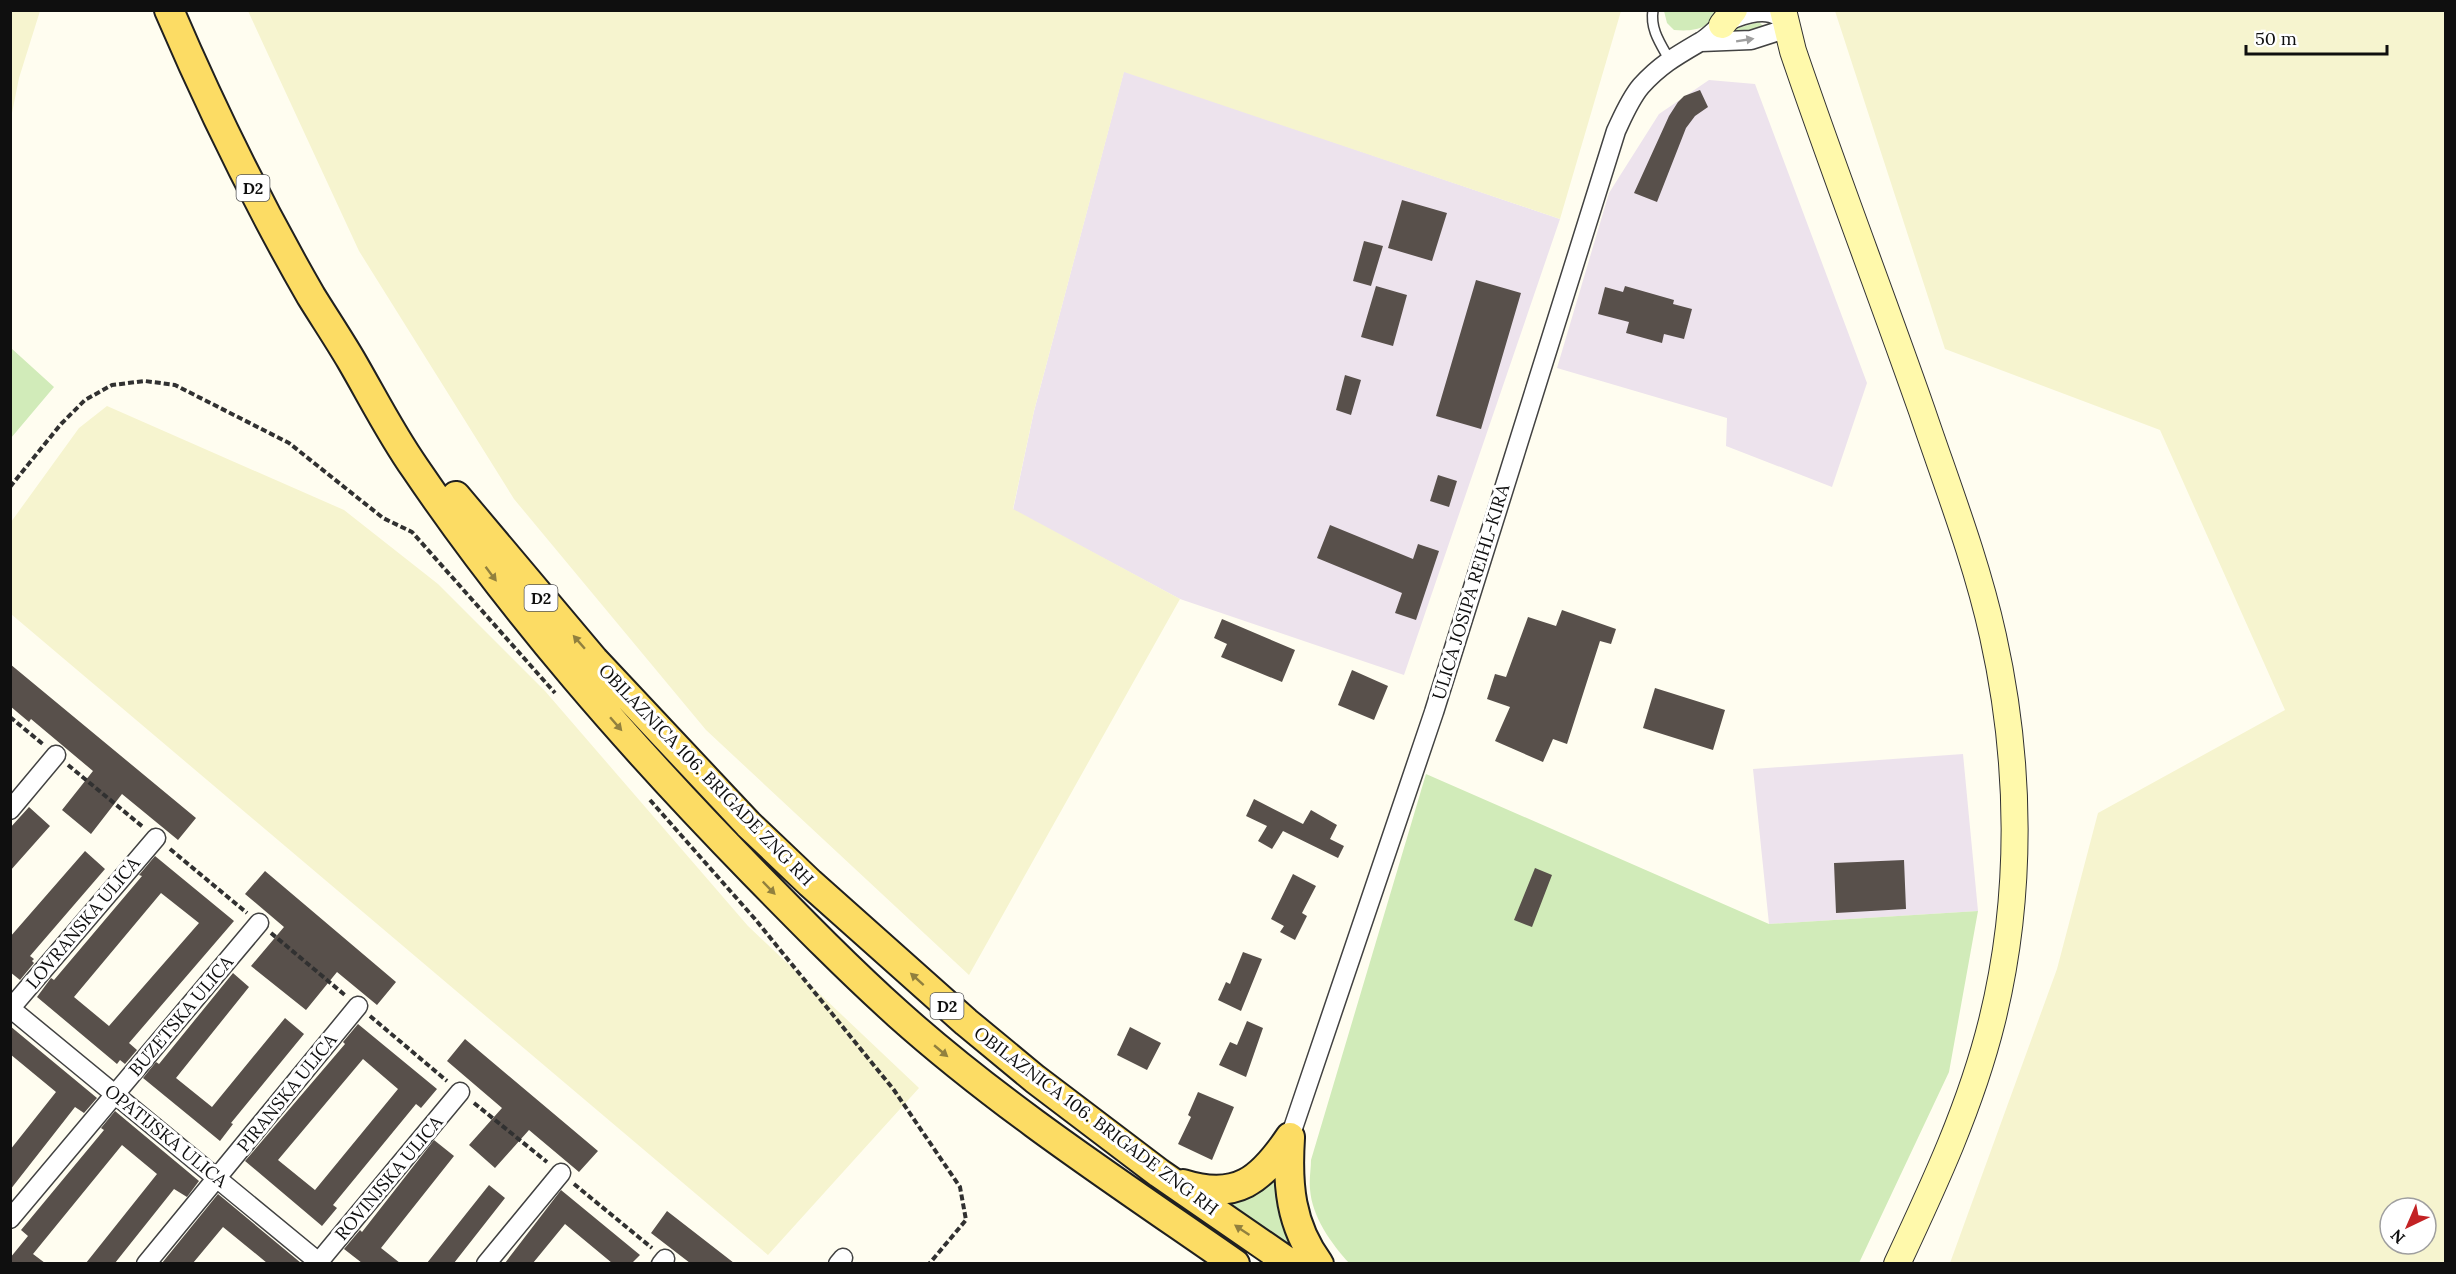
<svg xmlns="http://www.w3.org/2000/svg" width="2456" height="1274" viewBox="0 0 2456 1274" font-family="Lora,serif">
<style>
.industrial{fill:#ede3ed}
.farmland{fill:#f6f4cf;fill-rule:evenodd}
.green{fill:#d1ebb9}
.building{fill:#58504b;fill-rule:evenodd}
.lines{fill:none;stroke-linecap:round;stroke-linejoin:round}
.lane-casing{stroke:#424242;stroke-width:12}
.street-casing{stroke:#424242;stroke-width:21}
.secondary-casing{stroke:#313131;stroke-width:28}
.primary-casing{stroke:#202020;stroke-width:32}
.path{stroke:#313131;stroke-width:4;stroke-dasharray:6 3;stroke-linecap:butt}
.lane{stroke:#fff;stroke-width:9}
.street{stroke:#fff;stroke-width:18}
.secondary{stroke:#fff9ab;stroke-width:26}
.primary{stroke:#fcdc64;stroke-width:28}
.oneway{fill:#9f9f9f}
.oneway2{fill:#91803e}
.labels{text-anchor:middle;stroke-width:6;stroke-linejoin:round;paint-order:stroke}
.shield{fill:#fff;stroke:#575757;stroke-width:1.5}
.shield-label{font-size:16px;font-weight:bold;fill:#0f0f0f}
.street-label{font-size:18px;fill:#0f0f0f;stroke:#fff}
</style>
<rect width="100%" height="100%" fill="#fffdf0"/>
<path class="industrial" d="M1124 71 1560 219 1404 675 1180 599 1013 510 1034 411Z
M1709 80 1755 84 1867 383 1832 487 1726 446 1727 418 1557 368 1609 193 1659 114Z
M1963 754 1978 911 1769 924 1753 769Z"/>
<path class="farmland" d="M11 10 40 11 19 78 11 118Z
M248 11H1621L1560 219 1124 72 1034 411 1013 509 1180 599 969 975 706 730 514 499 359 251Z
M1835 11H2445V1263H1950L2057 969 2098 813 2285 710 2160 430 1945 349ZM2390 1208H2426V1244H2390Z
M107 406 344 510 438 584 545 691 748 926 919 1088 768 1255 11 614V522L79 428Z"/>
<path class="green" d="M1664 11H1725C1706 27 1699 32 1674 30L1667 23Z
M1759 22 1765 28 1761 31 1732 33 1738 28Z
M11 348 54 387 11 438Z
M1426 774 1769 924 1978 911 1949 1072 1859 1263H1349C1331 1243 1312 1217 1310 1189 1309 1179 1311 1169 1311 1160Z
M1280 1164 1306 1257 1210 1198Z"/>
<path class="building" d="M1700 90 1708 107 1695 116 1686 128 1657 202 1634 193 1669 116 1678 102 1684 96Z
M1402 200 1447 213 1432 261 1388 248Z
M1364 241 1383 246 1371 286 1353 281Z
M1476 280 1521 293 1481 429 1436 416Z
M1376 286 1407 295 1393 346 1361 337Z
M1625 286 1674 300 1673 304 1692 309 1684 339 1664 334 1662 343 1626 333 1629 322 1598 314 1605 287 1623 292Z
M1345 375 1361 380 1351 415 1336 410Z
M1438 475 1457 481 1449 507 1430 501Z
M1330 525 1413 559 1418 544 1439 551 1416 620 1395 613 1402 593 1317 558Z
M1562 610 1616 629 1611 644 1600 641 1567 744 1553 739 1543 762 1495 741 1510 707 1487 699 1495 674 1506 677 1528 617 1556 626Z
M1222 619 1295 650 1282 682 1221 657 1227 644 1214 638Z
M10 664 196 818 178 840 122 794 91 834 62 810 93 771 31 719 29 722 10 706Z
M1352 670 1388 686 1374 720 1338 705Z
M1655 688 1725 710 1713 750 1643 728Z
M1254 799 1303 824 1311 810 1337 825 1330 839 1344 846 1338 858 1283 831 1272 849 1258 841 1267 826 1246 816Z
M29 807 50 826 10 871V828Z
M85 851 105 869 30 956 34 959 32 961 34 963 20 980 10 972V937Z
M155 856 234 921 129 1043 137 1050 125 1064 120 1060 117 1064 37 997 51 978 54 980 142 876 139 875ZM161 893 199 923 109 1026 74 997Z
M1904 860 1906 909 1836 913 1834 863Z
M1535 868 1552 875 1532 927 1514 920Z
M265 871 396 982 377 1005 337 972 306 1010 251 966 284 927 245 894Z
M1293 874 1316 886 1302 913 1307 916 1295 940 1280 932 1284 926 1271 919Z
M1243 952 1262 959 1241 1011 1218 1000 1226 982 1230 984Z
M233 973 249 987 176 1078 212 1107 285 1018 304 1034 231 1123 233 1124 220 1141 143 1078 156 1062 159 1064Z
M1247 1021 1263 1028 1246 1077 1219 1065 1230 1042 1237 1045Z
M358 1024 437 1089 421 1108 416 1104 333 1205 337 1208 322 1226 245 1161 345 1044 343 1042ZM363 1059 398 1089 315 1190 278 1160Z
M10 1026 97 1098 84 1113 75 1107 10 1190V1150L56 1092 10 1054Z
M1130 1027 1161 1043 1147 1070 1117 1055Z
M465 1039 598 1151 579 1172 529 1130 495 1168 469 1145 502 1108 447 1061Z
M1198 1092 1234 1107 1212 1160 1178 1144 1191 1117 1188 1115Z
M115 1111 199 1181 187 1197 174 1189 115 1263H86L157 1174 122 1145 33 1254 45 1263H10V1258L28 1236 21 1230 104 1130 101 1128Z
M434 1140 454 1156 381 1248 400 1263H362L344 1249 360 1230 362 1232Z
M489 1185 505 1198 454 1263H427Z
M561 1190 640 1255 632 1263H612L565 1224 533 1263H505Z
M218 1194 301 1263H267L223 1227 193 1263H162Z
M667 1211 734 1263H690L651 1233Z"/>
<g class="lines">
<g class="lane-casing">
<path id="lane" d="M1653 10C1650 29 1660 43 1669 59"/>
</g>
<g class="street-casing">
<path id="street" d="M10 810 56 755
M10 1008 321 1264
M10 1009 156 838
M1290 1137 1434 712 1616 131C1623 116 1630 99 1641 86 1660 65 1676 56 1700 42 1708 38 1714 30 1722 25 1736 16 1764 6 1779 17 1783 20 1785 25 1788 28L1751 40 1701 42
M10 1219 259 923
M146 1264 358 1006
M317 1264 460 1092
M486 1264 561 1173
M661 1264 665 1259
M838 1264 843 1258"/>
</g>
<g class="secondary-casing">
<path id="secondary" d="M1783 10 1793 51C1834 172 1880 291 1922 411 1947 485 1976 559 1993 636 2021 762 2023 895 1992 1021 1971 1106 1934 1185 1897 1264
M1722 25 1734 10"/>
</g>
<g class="primary-casing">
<path id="primary" d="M169 10C211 108 258 204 311 296 324 317 338 338 351 360 372 396 391 434 415 468 514 614 631 747 754 873 801 921 848 969 898 1014 1002 1107 1120 1184 1235 1264
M456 496 594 660 748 824 810 883 966 1022 1035 1079 1159 1173 1291 1264
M1290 1138C1287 1184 1290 1225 1319 1264
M1183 1184C1237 1201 1261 1180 1290 1137"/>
</g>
<path class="path" d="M10 487 61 424 85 400 112 385 145 381 175 385 289 443 383 518 412 532 555 693
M10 717 44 745
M68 765 143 827
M650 800 755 919 894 1090 960 1187 966 1220 929 1264
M170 849 247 913
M271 933 346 996
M370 1016 447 1081
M474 1103 547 1162
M574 1184 652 1248"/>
<use href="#lane" class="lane"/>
<use href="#street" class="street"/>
<use href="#secondary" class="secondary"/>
<use href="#primary" class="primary"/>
</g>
<defs><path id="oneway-solid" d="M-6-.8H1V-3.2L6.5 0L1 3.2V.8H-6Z" transform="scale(1.5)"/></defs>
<use class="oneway" href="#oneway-solid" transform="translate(1745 40) rotate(-9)"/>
<g class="oneway2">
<use href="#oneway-solid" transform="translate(491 574) rotate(53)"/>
<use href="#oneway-solid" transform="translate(579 642) rotate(-131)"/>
<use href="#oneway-solid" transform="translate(616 724) rotate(49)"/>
<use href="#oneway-solid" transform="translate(769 888) rotate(46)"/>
<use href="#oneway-solid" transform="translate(917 979) rotate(-138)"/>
<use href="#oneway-solid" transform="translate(941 1051) rotate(40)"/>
<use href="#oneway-solid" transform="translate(1242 1230) rotate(-146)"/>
</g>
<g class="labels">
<g class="shield">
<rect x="236.5" y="175" width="33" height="26" rx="4.5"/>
<rect x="524.5" y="585" width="33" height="26" rx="4.5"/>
<rect x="930.5" y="993" width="33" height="26" rx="4.5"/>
</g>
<g class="shield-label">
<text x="253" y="194">D2</text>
<text x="541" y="604">D2</text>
<text x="947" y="1012">D2</text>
</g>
<g class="street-label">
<text transform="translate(1471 592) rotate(-73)" y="6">ULICA JOSIPA REIHL-KIRA</text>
<text transform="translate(706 775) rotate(46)" y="6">OBILAZNICA 106. BRIGADE ZNG RH</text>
<text transform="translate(83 923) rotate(-50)" y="6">LOVRANSKA ULICA</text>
<text transform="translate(181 1016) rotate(-50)" y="6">BUZETSKA ULICA</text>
<text transform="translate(287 1093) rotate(-51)" y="6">PIRANSKA ULICA</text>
<text transform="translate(1096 1121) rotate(37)" y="6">OBILAZNICA 106. BRIGADE ZNG RH</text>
<text transform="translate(166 1136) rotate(39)" y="6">OPATIJSKA ULICA</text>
<text transform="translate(389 1178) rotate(-50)" y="6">ROVINJSKA ULICA</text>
</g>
</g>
<rect width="2456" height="1274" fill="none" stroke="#0f0f0f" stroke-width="24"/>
<g transform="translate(2408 1226) rotate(224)"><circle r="28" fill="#ffffff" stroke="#9f9f9f" stroke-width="1.5"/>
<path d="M0-4.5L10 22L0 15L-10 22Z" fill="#c32224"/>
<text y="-9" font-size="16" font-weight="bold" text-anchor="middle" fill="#0f0f0f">N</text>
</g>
<path d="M2246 45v9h141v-9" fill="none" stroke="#0f0f0f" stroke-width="3"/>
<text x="2255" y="45" font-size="18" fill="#0f0f0f" stroke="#ffffff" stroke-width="4.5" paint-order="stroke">50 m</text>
</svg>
